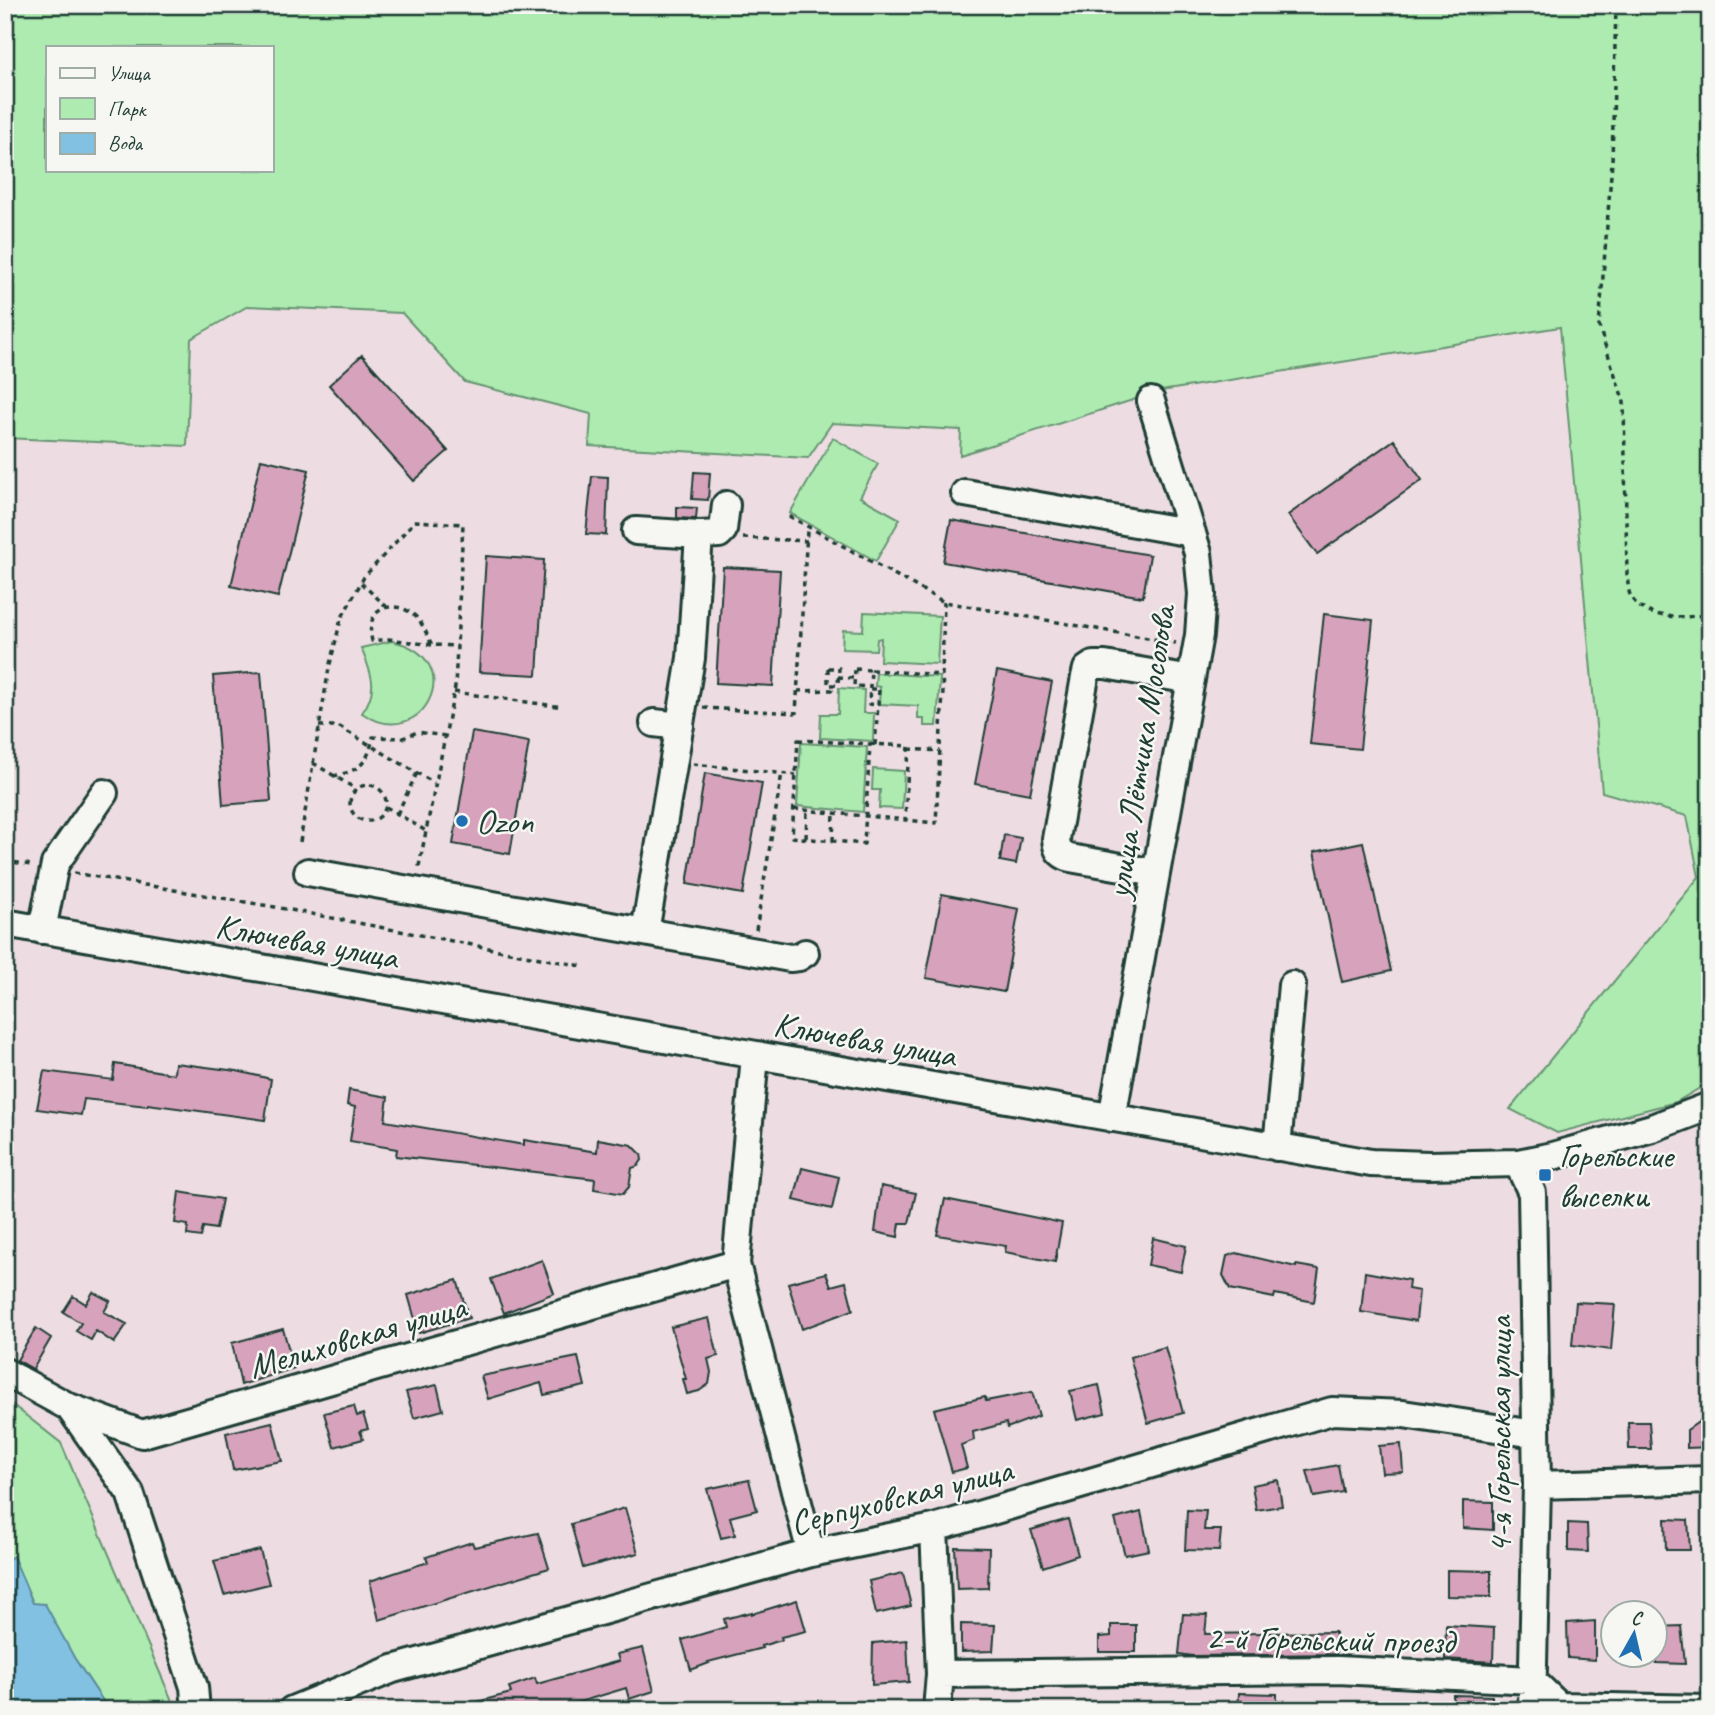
<svg xmlns="http://www.w3.org/2000/svg" width="1715" height="1715" viewBox="0 0 1715 1715" font-family="Caveat,sans-serif">
<style>
.green{fill:#aeebb1;stroke:#669472;stroke-width:2;fill-rule:evenodd}
.water{fill:#83c1e3;stroke:#5b8c9d;stroke-width:2}
.building{fill:#d7a3bc;stroke:#1f3d34;stroke-width:2}
.lines{fill:none;stroke-linecap:round;stroke-linejoin:round}
.minor-casing{stroke:#1f3d34;stroke-width:32}
.path{stroke:#1f3d34;stroke-width:3.5;stroke-dasharray:5 5;stroke-linecap:butt}
.minor{stroke:#f6f6f2;stroke-width:26}
.poi-dot{fill:#1f6fb2;stroke:#f6f6f2;stroke-width:2.5}
.labels{text-anchor:middle;stroke-width:5;stroke-linejoin:round;paint-order:stroke}
.street-label{font-size:35px;fill:#1f3d34;stroke:#f6f6f2}
.poi-label{font-size:35px;fill:#1f3d34;stroke:#f6f6f2;text-anchor:start}
</style>
<rect width="100%" height="100%" fill="#eddde2"/>
<filter id="ink" filterUnits="userSpaceOnUse"><feTurbulence type="fractalNoise" baseFrequency=".0143" numOctaves="2"/><feDisplacementMap in="SourceGraphic" scale="14" xChannelSelector="R" yChannelSelector="G"/><feConvolveMatrix kernelMatrix="1 2 1 2 8 2 1 2 1" color-interpolation-filters="sRGB"/></filter>
<g filter="url(#ink)">
<path class="green" d="M5 5H1710V1082L1676 1102 1557 1133 1510 1109 1699 877 1687 816 1602 792 1560 327 1161 391 960 455 961 430 832 423 808 458 589 446 591 414 465 382 402 313 248 306 191 339 187 446 5 438ZM47 47H271V170H47Z
M833 438 878 464 860 497 900 519 876 561 790 513Z
M864 612 940 616 937 664 880 661 881 638 877 639 876 650 842 649 843 630 863 631Z
M392 641C471 658 423 755 362 713 379 689 372 674 361 648Z
M876 673 940 677 937 726H924V719H918V706L879 704 880 687 875 686Z
M839 688 864 690 863 713H874L873 741 820 738 821 714H838Z
M801 743 867 747 863 812 797 806Z
M873 769 904 771 902 809 879 808 880 790H872Z
M5 1399 61 1443 176 1710H109L75 1659 33 1603 13 1557 5 1562Z"/>
<path class="water" d="M13 1556 33 1603 45 1604 75 1659 109 1710H5V1562Z"/>
<path class="building" d="M362 355 448 451 414 481 329 385Z
M1394 440 1422 480 1317 554 1288 515Z
M261 459 309 470 278 597 231 586Z
M694 472 710 473 708 500 692 499Z
M592 476 608 477 606 535 586 534Z
M677 507 697 508 696 519 677 518Z
M951 520 1150 555 1143 597 943 562Z
M486 556 544 560 537 675 479 672Z
M723 567 780 570 773 686 716 683Z
M1324 614 1373 620 1360 749 1310 744Z
M997 671 1052 682 1030 794 975 784Z
M261 672 271 801 223 805 213 676Z
M472 732 529 742 510 854 453 844Z
M705 773 762 783 743 894 687 884Z
M1004 835 1021 838 1016 864 1000 861Z
M1363 842 1391 971 1342 982 1314 852Z
M942 894 1019 909 1004 992 926 978Z
M175 1063 237 1071 271 1079 265 1120 148 1104 147 1106 84 1099 81 1115 37 1109 44 1071 113 1080 115 1064 174 1074Z
M349 1090 388 1097 385 1121 524 1145V1140L597 1152 598 1139 632 1145 641 1154 642 1160 638 1166 632 1168 629 1187 623 1194 594 1189 595 1179 396 1156 397 1149 350 1141 355 1107 347 1105Z
M802 1168 839 1177 832 1209 794 1200Z
M881 1186 916 1193 909 1223H900L898 1237 875 1232Z
M179 1192 222 1199 216 1229 203 1227 201 1237 187 1235 188 1225 175 1223Z
M945 1199 1062 1223 1055 1262 1005 1252 1006 1246 937 1235Z
M1153 1238 1186 1246 1181 1272 1148 1265Z
M1236 1253 1296 1267V1265L1319 1269 1314 1302 1275 1294 1274 1298 1230 1289 1223 1275 1227 1256Z
M542 1260 554 1293 504 1313 491 1279Z
M1365 1272 1409 1280 1408 1289 1419 1291 1416 1321 1361 1312Z
M826 1273 831 1286 846 1282 853 1310 802 1329 788 1283Z
M457 1280 469 1318 419 1333 408 1295Z
M93 1292 110 1301 104 1312 127 1324 114 1343 96 1331 91 1340 76 1331 81 1323 63 1312 73 1296 86 1304Z
M1576 1302 1615 1304 1611 1350 1572 1345Z
M709 1318 718 1356 708 1359 711 1372 709 1384 699 1391 687 1394 683 1379H686L671 1327Z
M36 1328 51 1338 33 1369 17 1360Z
M283 1329 294 1368 241 1385 232 1343Z
M1165 1347 1183 1413 1148 1423 1130 1357Z
M578 1357 585 1386 544 1395 541 1383 488 1399 481 1376Z
M437 1385 443 1410 414 1418 406 1392Z
M1099 1385 1105 1413 1077 1420 1070 1391Z
M1032 1392 1039 1416 1007 1428 1006 1423 973 1432 974 1440 961 1445 967 1468 952 1472 934 1409 985 1397 986 1401Z
M354 1406 357 1416 363 1414 368 1429 360 1431 363 1439 334 1447 324 1413Z
M1710 1414V1447L1687 1448V1430Z
M272 1422 282 1461 233 1470 226 1433Z
M1628 1422H1649L1651 1449H1629Z
M1401 1444 1403 1472 1382 1473 1379 1446Z
M1338 1465 1343 1492 1314 1497 1307 1471Z
M749 1480 757 1510 730 1517 735 1535 721 1538 707 1489Z
M1278 1480 1282 1506 1256 1510 1252 1485Z
M1463 1501 1493 1502V1530L1463 1528Z
M625 1508 638 1553 583 1568 571 1524Z
M1187 1510 1206 1511 1204 1530H1221L1219 1551 1185 1550Z
M1141 1512 1149 1550 1125 1555 1115 1519Z
M1068 1519 1078 1555 1043 1567 1031 1530Z
M1665 1519 1688 1520 1690 1550H1666Z
M1568 1523 1587 1524 1588 1552 1568 1551Z
M538 1533 549 1568 379 1620 370 1581 428 1562 426 1557 472 1542 474 1547Z
M955 1547 989 1548 988 1588 957 1589Z
M260 1550 269 1584 224 1595 214 1561Z
M1447 1570 1491 1571V1597L1447 1596Z
M903 1573 911 1606 876 1614 869 1581Z
M797 1600 806 1631 781 1637 782 1640 761 1646 762 1648 708 1662 709 1663 691 1670 682 1640 726 1627 724 1619 752 1612V1614Z
M1183 1614 1207 1615 1205 1634 1335 1632 1336 1654 1193 1656 1179 1654Z
M1595 1621V1660L1568 1658 1567 1623Z
M961 1624 995 1625 993 1651 961 1652Z
M1111 1625H1136V1652H1099V1637L1111 1636Z
M1446 1625 1494 1628 1493 1662 1445 1659Z
M1681 1626 1685 1664 1656 1663V1627Z
M907 1640 909 1682 872 1685 873 1643Z
M643 1648 654 1691 629 1699 626 1688 553 1710H466L465 1705 511 1693 509 1687 535 1678 537 1684 619 1661 617 1654Z
M1239 1693 1277 1694V1710H1238Z
M1453 1695 1492 1696V1710H1453Z"/>
<g class="lines">
<g class="minor-casing">
<path id="minor" d="M965 493 1192 533
M636 531 699 535 691 658 645 932
M699 535 719 534 723 530 726 505
M654 723 680 726
M308 872 790 958 799 957 805 953
M1156 873 1070 858C1059 854 1057 850 1056 839L1085 677 1087 669 1093 665H1105L1191 680
M5 923 1371 1163 1429 1165 1518 1163 1553 1156 1652 1128 1710 1106
M42 930 55 864 104 793
M755 1056 736 1264 811 1553
M1112 1118 1199 635 1202 594 1198 553 1151 401
M1277 1147 1292 985
M1518 1163 1532 1193 1537 1485 1532 1710
M5 1372 69 1407 142 1434 736 1264
M69 1407 130 1493 194 1687 196 1710
M1537 1485 1710 1480
M934 1528 940 1674 937 1710
M940 1674 1338 1670 1532 1680 1559 1706 1710 1709
M292 1710 393 1669 811 1553 934 1528 1332 1411 1403 1414 1535 1434"/>
</g>
<path class="path" d="M1616 5 1612 162 1599 327 1624 402 1627 575C1628 581 1628 592 1631 597 1646 622 1686 617 1710 615
M789 516 944 602 1176 643
M743 538 807 541
M361 583 388 608
M432 645 389 639 372 641C363 604 399 597 419 620 424 627 428 637 432 645L457 646
M828 668H839L838 685H828Z
M855 669 871 670 870 687 854 686Z
M871 670 942 675
M838 677 853 678
M870 689H879L878 705 869 704 870 687
M798 691 832 690 833 685
M454 692 563 707
M703 708 796 713 807 531 810 527
M319 726H338L434 783
M798 740 870 744 864 844 792 837Z
M870 744 909 746 905 820
M875 745 878 705
M909 749 940 751
M313 763 356 789
M693 764 796 775
M333 776C360 771 368 763 373 737L403 738 417 732 445 736
M350 803a18 18 0 1 1 36 0a18 18 0 1 1-36 0Z
M386 807 426 831
M794 809 936 823 943 691 942 675 944 602
M397 814 417 773
M806 838 807 810
M833 841 834 813
M300 842 329 668 341 619 364 577 415 521 463 524 455 687 418 871
M5 861 32 865
M74 873 275 907 582 966
M756 930 782 773"/>
<use href="#minor" class="minor"/>
</g>
</g>
<g class="poi-dot">
<circle cx="462" cy="821" r="7"/>
<rect x="1538" y="1168" width="14" height="14" rx="3.5"/>
</g>
<g class="labels">
<g class="street-label">
<text transform="translate(1140 752) rotate(-81)" y="12">улица Лётчика Мосолова</text>
<text transform="translate(307 941) rotate(10)" y="12">Ключевая улица</text>
<text transform="translate(865 1039) rotate(10)" y="12">Ключевая улица</text>
<text transform="translate(357 1336) rotate(-16)" y="12">Мелиховская улица</text>
<text transform="translate(1499 1435) rotate(-90)" y="12">4-я Горельская улица</text>
<text transform="translate(901 1496) rotate(-14)" y="12">Серпуховская улица</text>
<text transform="translate(1330 1639) rotate(1)" y="12">2-й Горельский проезд</text>
</g>
<g class="poi-label">
<text x="476" y="833">Ozon</text>
<text x="1559" y="1167">Горельские<tspan x="1559" dy="40">выселки</tspan></text>
</g>
</g>
<rect width="1715" height="1715" fill="none" stroke="#f6f6f2" stroke-width="28"/>
<rect x="14" y="14" width="1687" height="1687" fill="none" stroke="#1f3d34" stroke-width="2.5" filter="url(#ink)"/>
<rect x="46" y="46" width="228" height="126" fill="#f6f6f2" stroke="#a0aca6" stroke-width="2"/>
<rect x="60" y="68" width="35" height="10" fill="#f6f6f2" stroke="#a0aca6" stroke-width="2"/>
<text x="108" y="80" font-size="21" fill="#1f3d34">Улица</text>
<rect x="60" y="98" width="35" height="21" fill="#aeebb1" stroke="#a0aca6" stroke-width="2"/>
<text x="108" y="116" font-size="21" fill="#1f3d34">Парк</text>
<rect x="60" y="133" width="35" height="21" fill="#83c1e3" stroke="#a0aca6" stroke-width="2"/>
<text x="108" y="150" font-size="21" fill="#1f3d34">Вода</text>
<g transform="translate(1634 1634) rotate(8)"><circle r="33" fill="#f6f6f2" stroke="#a0aca6" stroke-width="2"/>
<path d="M0-5L12 26L0 18L-12 26Z" fill="#1f6fb2"/>
<text y="-10" font-size="19" font-weight="bold" text-anchor="middle" fill="#1f3d34">С</text>
</g>
</svg>
